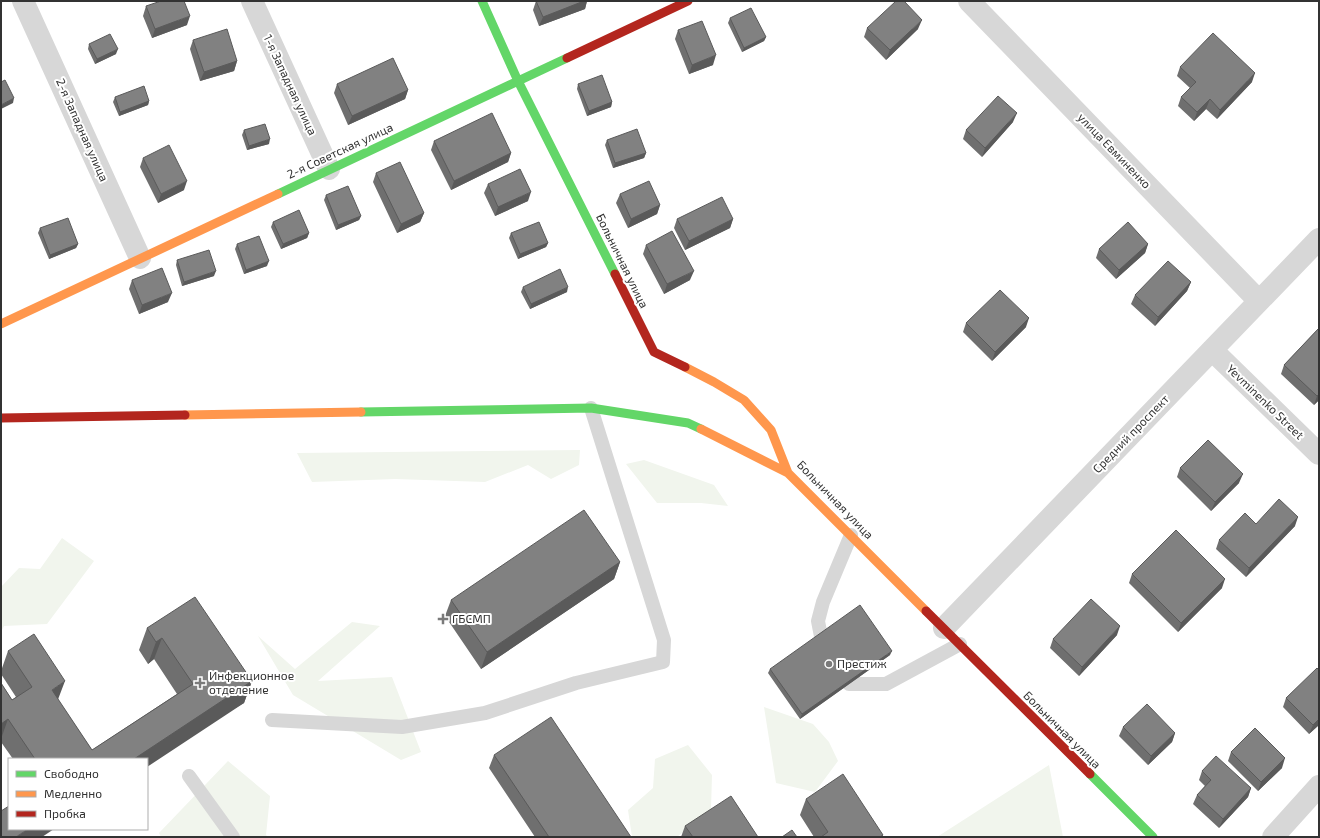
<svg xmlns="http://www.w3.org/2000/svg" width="1320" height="838" viewBox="0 0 1320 838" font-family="'Exo 2',sans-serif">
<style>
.green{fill:#f1f5ed}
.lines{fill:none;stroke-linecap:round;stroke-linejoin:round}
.lane{stroke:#d7d7d7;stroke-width:14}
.street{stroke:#d7d7d7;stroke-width:22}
.fast{stroke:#63d668;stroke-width:9}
.slow{stroke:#ff974d;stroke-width:9}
.jam{stroke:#b3261e;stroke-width:9}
.wall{fill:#6f6f6f}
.shaded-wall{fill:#5a5a5a}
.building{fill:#818181;stroke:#5a5a5a}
.poi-dot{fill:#7a7a7a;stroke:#fff;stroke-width:1.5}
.labels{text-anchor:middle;stroke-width:4;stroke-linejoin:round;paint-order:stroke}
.street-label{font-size:12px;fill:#333;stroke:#fff}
.poi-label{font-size:12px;fill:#333;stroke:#fff;text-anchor:start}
</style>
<rect width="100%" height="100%" fill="#fff"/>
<path class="green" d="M580 450 579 465 551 479 528 465 485 482 395 479 312 482 297 453Z
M644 460 714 485 728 506 701 503H657L626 464Z
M62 538 94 561 47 624 4 626 1 632V587L19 568 40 569Z
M352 622 380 626 318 681 392 677 421 752 401 760 293 695 258 636 295 669Z
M764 707 813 724 829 742 838 761 815 792 776 783Z
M688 745 712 775 711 809 677 837H632L628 810 653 788 655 759Z
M228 761 270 796 266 835 268 837H161L159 833Z
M1049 765 1063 837H937Z"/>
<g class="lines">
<path class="lane" d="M824 652 818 621 823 602 851 535
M837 672 849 684H886L960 644
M272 720 402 727 485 713 576 683 663 662 664 640 591 408
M189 776 233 837"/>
<path class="street" d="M23 1 140 258
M252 1 329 169
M969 1 1259 301
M1212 350 1319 454
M944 628 1319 239
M1273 837 1319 786"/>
<path class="fast" d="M482 1 518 81 615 274
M278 194 567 58
M361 412 591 408 688 423 701 429
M1090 774 1153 837"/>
<path class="slow" d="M1 324 278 194
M685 367 714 382 744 400 771 430 788 473 926 611
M185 415 361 412
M701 429 788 473"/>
<path class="jam" d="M567 58 688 1
M615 274 654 352 685 367
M1 418 185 415
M926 611 1090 774"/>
</g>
<path class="wall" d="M536 1H587L585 9 539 26 533 10Z
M146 6 187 25 152 38 143 16Z
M730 18 766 37 764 41 742 52 728 23Z
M867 28 918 29 886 60 864 37Z
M678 30 713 65 689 74 675 39Z
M193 40 237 61 234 71 200 81 190 49Z
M89 44 116 54 95 64 88 49Z
M1180 67 1252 82 1217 119 1206 109 1194 121 1178 106 1181 97 1190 88 1177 76Z
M337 84 408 90 405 99 348 125 334 93Z
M578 84 612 102 611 107 587 116 577 89Z
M115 97 149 101 148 105 119 116 113 102Z
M1013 122 982 157 963 139 966 130Z
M244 130 269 144 247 150 242 135Z
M607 140 646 153 644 158 613 168 605 145Z
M434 141 511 153 508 162 451 190 431 150Z
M143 158 184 190 158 203 140 167Z
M376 173 424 213 420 222 397 233 373 182Z
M488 184 528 201 495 216 484 193Z
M620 194 660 205 657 214 628 228 616 203Z
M326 195 361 216 359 220 336 230 324 200Z
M677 219H733L730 228 685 250 674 228Z
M273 222 309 233 307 238 281 249 271 227Z
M40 228 78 244 76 248 49 259 38 233Z
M511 233 548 243 546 247 518 259 509 238Z
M237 244 267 266 244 274 235 249Z
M1148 244 1145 253 1116 279 1096 258 1099 249Z
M646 245 690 280 664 294 643 254Z
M177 260 214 276 182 286 176 265Z
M132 280 168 302 139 314 129 289Z
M1191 282 1187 291 1155 326 1131 304 1135 295Z
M523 287 567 292 530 309 521 292Z
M966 323 1026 327 992 361 963 332Z
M1319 328V400L1314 405 1281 374 1284 365Z
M1180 468 1239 483 1211 511 1177 477Z
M1256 524 1295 526 1246 577 1216 549 1219 540Z
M620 562 614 579 481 669 445 616 451 600Z
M1132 574 1222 588 1178 632 1129 583Z
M147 628 252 681 244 703 147 759H13L1 742V683L12 700 16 697 1 674V671L8 651 58 700 92 750 177 694 154 659 148 664 139 650Z
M1117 635 1079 676 1050 648 1053 639Z
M890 655 800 719 768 673 770 669Z
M1286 698 1319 725 1309 734 1283 707Z
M1123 727 1175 733 1172 742 1148 765 1119 736Z
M1231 752 1282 768 1258 791 1228 761Z
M494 755 631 837H535L489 768Z
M1202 771 1251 788 1248 797 1219 828 1193 804 1197 795 1205 786 1199 780Z
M806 799 883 835 882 837H814L800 815Z
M685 826 758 837H681Z"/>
<path class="shaded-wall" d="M584 1H587L585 9 539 26 543 17Z
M190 16 187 25 152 38 155 29Z
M922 20 918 29 886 60 890 50Z
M766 37 764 41 742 52 744 48Z
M118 49 116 54 95 64 97 59Z
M716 55 713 65 689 74 692 65Z
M237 61 234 71 200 81 204 72Z
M1255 73 1252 82 1217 119 1220 110Z
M408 90 405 99 348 125 352 116Z
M14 98 13 103 1 109V105Z
M1210 99 1206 109 1194 121 1197 112Z
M149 101 148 105 119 116 120 112Z
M612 102 611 107 587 116 589 111Z
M1017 113 1013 122 982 157 985 148Z
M270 139 269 144 247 150 249 146Z
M511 153 508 162 451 190 454 181Z
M646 153 644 158 613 168 615 163Z
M187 181 184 190 158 203 161 194Z
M531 192 528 201 495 216 498 207Z
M660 205 657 214 628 228 631 219Z
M424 213 420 222 397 233 401 224Z
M361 216 359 220 336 230 338 225Z
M733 219 730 228 685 250 689 241Z
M309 233 307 238 281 249 283 244Z
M548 243 546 247 518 259 520 254Z
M78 244 76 248 49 259 50 255Z
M1148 244 1145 253 1116 279 1119 270Z
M269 261 267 266 244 274 246 270Z
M216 271 214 276 182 286 184 282Z
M694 271 690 280 664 294 667 284Z
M1191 282 1187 291 1155 326 1158 317Z
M568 287 567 292 530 309 531 304Z
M172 293 168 302 139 314 142 305Z
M1029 318 1026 327 992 361 995 352Z
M1319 394V400L1314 405 1317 396Z
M1243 474 1239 483 1211 511 1215 502Z
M1298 517 1295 526 1246 577 1249 568Z
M620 562 614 579 481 669 487 652Z
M1225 579 1222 588 1178 632 1181 623Z
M1120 626 1117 635 1079 676 1082 667Z
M162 638 154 659 148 664 156 642Z
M892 651 890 655 800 719 802 714Z
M65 681 57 702 52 690Z
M252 681 244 703 147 767V759H134Z
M8 719 1 739V724Z
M1319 719V725L1309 734 1313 725Z
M1175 733 1172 742 1148 765 1151 756Z
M1285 758 1282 768 1258 791 1261 782Z
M1251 788 1248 797 1219 828 1223 819Z
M28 829H54L42 837H16Z"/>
<path class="building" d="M161 1H184L190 16 155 29 146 6Z
M536 1H584L543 17Z
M896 1H904L922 20 890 50 867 28Z
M751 8 766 37 744 48 730 18Z
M702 21 716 55 692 65 678 30Z
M227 29 237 61 204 72 193 40Z
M1213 33 1255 73 1220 110 1210 99 1197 112 1181 97 1196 82 1180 67Z
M110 34 118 49 97 59 89 44Z
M393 58 408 90 352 116 337 84Z
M602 75 612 102 589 111 578 84Z
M5 80 14 98 1 105V82Z
M144 86 149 101 120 112 115 97Z
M998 96 1017 113 985 148 966 130Z
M492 113 511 153 454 181 434 141Z
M265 124 270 139 249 146 244 130Z
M637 129 646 153 615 163 607 140Z
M169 145 187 181 161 194 143 158Z
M400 162 424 213 401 224 376 173Z
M520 169 531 192 498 207 488 184Z
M649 181 660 205 631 219 620 194Z
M348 186 361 216 338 225 326 195Z
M722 197 733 219 689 241 677 219Z
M299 210 309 233 283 244 273 222Z
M68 218 78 244 50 255 40 228Z
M539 222 548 243 520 254 511 233Z
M1128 222 1148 244 1119 270 1099 249Z
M672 231 694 271 667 284 646 245Z
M259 236 269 261 246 270 237 244Z
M209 250 216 271 184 282 177 260Z
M1168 261 1191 282 1158 317 1135 295Z
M162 268 172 293 142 305 132 280Z
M560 269 568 287 531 304 523 287Z
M1000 290 1029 318 995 352 966 323Z
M1319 328V394L1317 396 1284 365Z
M1208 440 1243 474 1215 502 1180 468Z
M1279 499 1298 517 1249 568 1219 540 1245 513 1256 524Z
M584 510 620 562 487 652 451 600Z
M1176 530 1225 579 1181 623 1132 574Z
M195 597 252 681 134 759H35L8 719 1 724V683L12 700 32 687 8 651 34 634 65 681 52 690 92 750 193 684 162 638 156 642 147 628Z
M1091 599 1120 626 1082 667 1053 639Z
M860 605 892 651 802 714 770 669Z
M1317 668 1319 670V719L1313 725 1286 698Z
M1147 704 1175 733 1151 756 1123 727Z
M551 717 631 837H549L494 755Z
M1255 728 1285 758 1261 782 1231 752Z
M1216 756 1251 788 1223 819 1197 795 1211 780 1202 771Z
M843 774 883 835 880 837H821L828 832 806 799Z
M731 796 758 837H693L685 826Z
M9 806V829H28L16 837H1V811Z
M792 830 797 837H782Z"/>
<g class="poi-dot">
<path d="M441 613h4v4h4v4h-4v4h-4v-4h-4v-4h4z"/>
<circle cx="829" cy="664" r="4"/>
<path d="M198 677h4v4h4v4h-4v4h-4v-4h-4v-4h4z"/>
</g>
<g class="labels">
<g class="street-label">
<text transform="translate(290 85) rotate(65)" y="4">1-я Западная улица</text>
<text transform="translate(82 130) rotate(66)" y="4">2-я Западная улица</text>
<text transform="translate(340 151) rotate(-25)" y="4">2-я Советская улица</text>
<text transform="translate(1114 151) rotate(46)" y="4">улица Евминенко</text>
<text transform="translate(622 261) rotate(64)" y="4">Больничная улица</text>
<text transform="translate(1265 402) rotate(44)" y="4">Yevminenko Street</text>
<text transform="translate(1131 434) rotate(-46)" y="4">Средний проспект</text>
<text transform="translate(835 500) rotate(46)" y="4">Больничная улица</text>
<text transform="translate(1062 730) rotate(45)" y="4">Больничная улица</text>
</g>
<g class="poi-label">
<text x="452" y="623">ГБСМП</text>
<text x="837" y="668">Престиж</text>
<text x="209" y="680">Инфекционное<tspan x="209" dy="14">отделение</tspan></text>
</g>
</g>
<rect width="1320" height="838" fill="none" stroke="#333333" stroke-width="4"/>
<rect x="8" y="758" width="140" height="72" fill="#ffffff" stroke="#adadad"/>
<rect x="16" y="771" width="20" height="6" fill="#63d668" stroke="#adadad"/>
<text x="44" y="778" font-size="12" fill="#333333">Свободно</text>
<rect x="16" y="791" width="20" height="6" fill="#ff974d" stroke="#adadad"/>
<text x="44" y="798" font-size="12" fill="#333333">Медленно</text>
<rect x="16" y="811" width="20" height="6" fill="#b3261e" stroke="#adadad"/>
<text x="44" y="818" font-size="12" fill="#333333">Пробка</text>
</svg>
